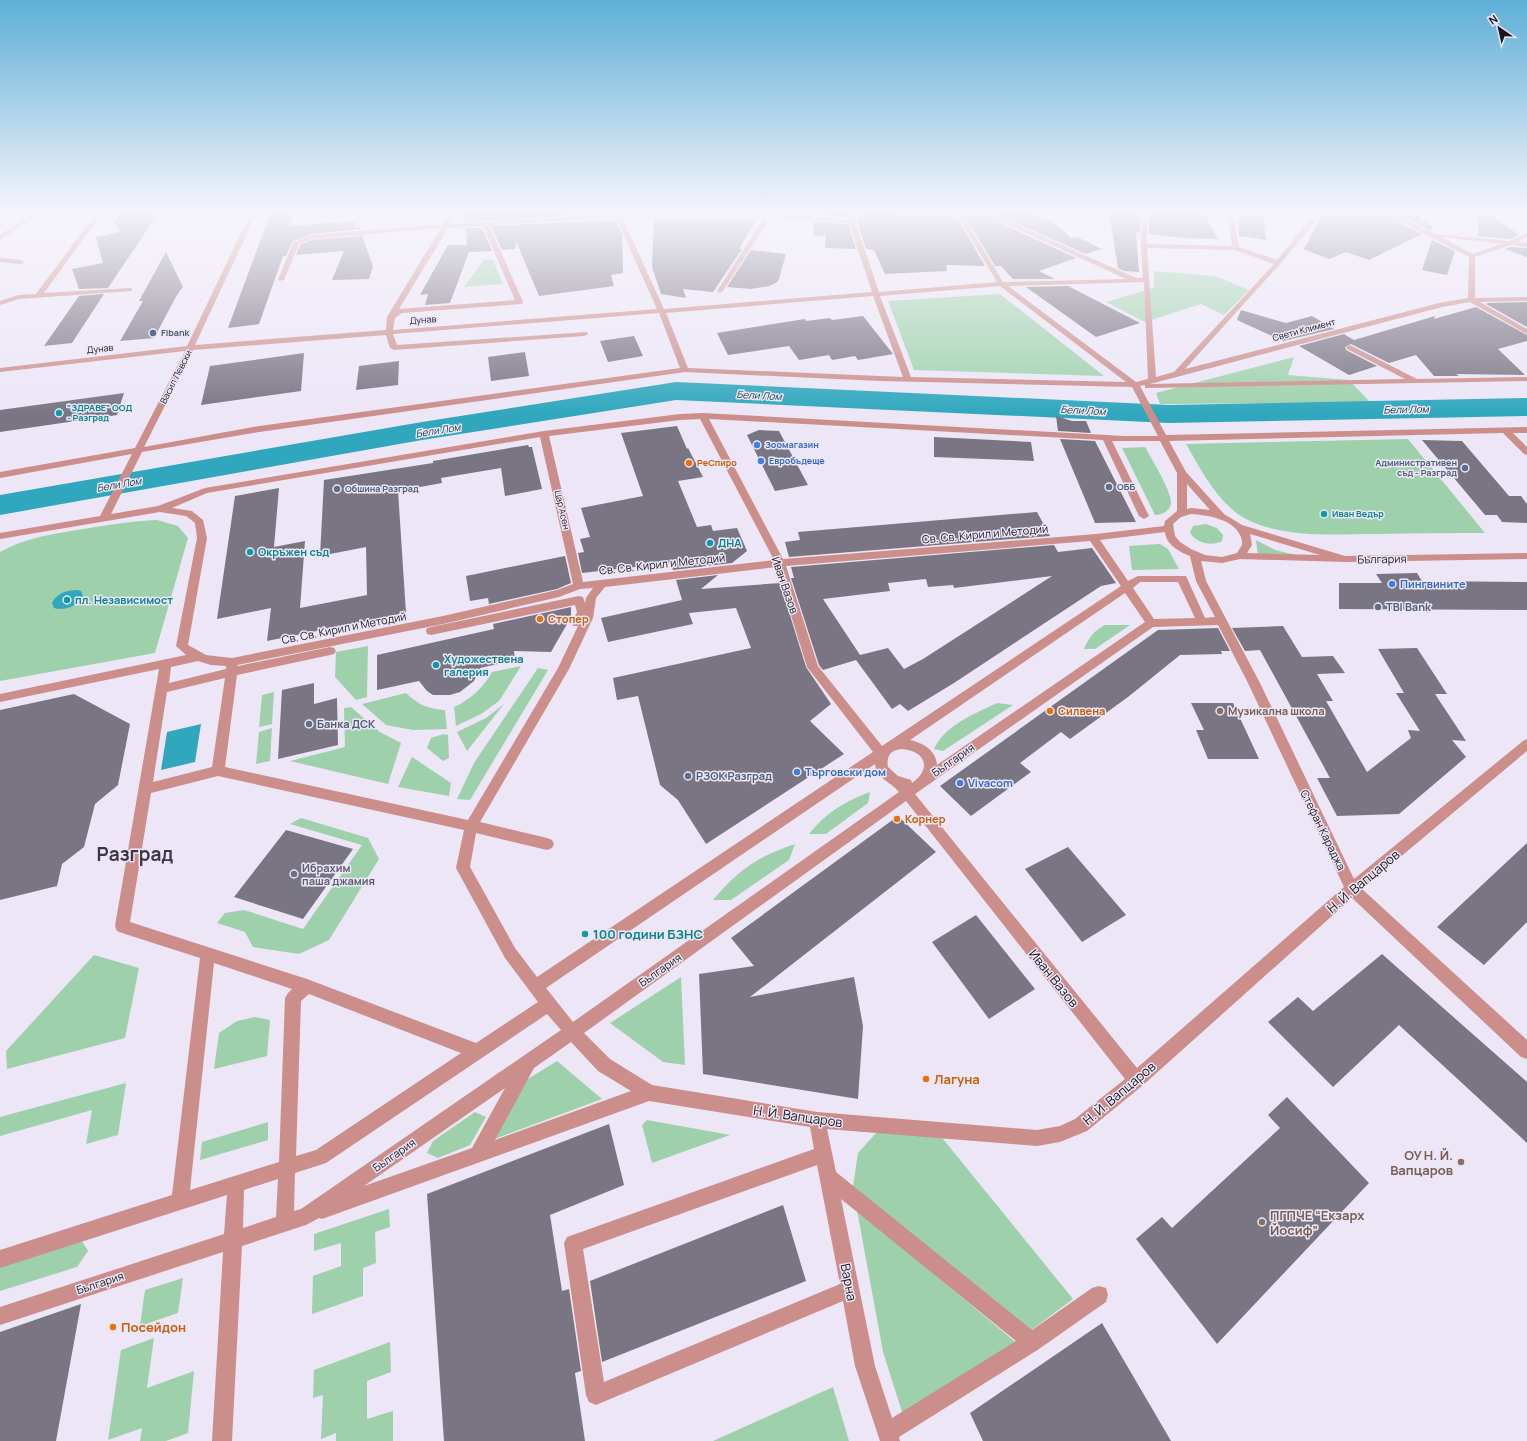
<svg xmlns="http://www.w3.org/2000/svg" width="1527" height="1441" viewBox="0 0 1527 1441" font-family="Manrope,sans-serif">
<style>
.green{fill:#9ed1ab}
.water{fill:#30a7bd}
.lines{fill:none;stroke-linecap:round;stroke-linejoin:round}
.river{fill:#30a7bd;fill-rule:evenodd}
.building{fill:#7a7583;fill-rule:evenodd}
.minor-tunnel{stroke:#ccc7d6;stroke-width:7;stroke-dasharray:7 3.5;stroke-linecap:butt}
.minor{fill:#cb8e8b;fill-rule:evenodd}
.service-dot{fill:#5c6f8a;stroke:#ece6f7;stroke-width:1.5}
.culture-dot{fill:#0f9aa8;stroke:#ece6f7;stroke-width:1.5}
.shop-dot{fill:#3f7fe0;stroke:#ece6f7;stroke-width:1.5}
.food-dot{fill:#e8710a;stroke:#ece6f7;stroke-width:1.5}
.education-dot{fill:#8d6e63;stroke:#ece6f7;stroke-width:1.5}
.worship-dot{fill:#6b7280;stroke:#ece6f7;stroke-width:1.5}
.labels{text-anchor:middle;stroke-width:3;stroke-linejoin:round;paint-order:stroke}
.far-street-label{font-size:9px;fill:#19171d;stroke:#ece6f7}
.far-service-label{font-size:9px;font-weight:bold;fill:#4e5e75;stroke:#ece6f7;text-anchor:start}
.far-culture-label{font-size:9px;font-weight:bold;fill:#0d838f;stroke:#ece6f7;text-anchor:start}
.far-shop-label{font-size:9px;font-weight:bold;fill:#366cbe;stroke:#ece6f7;text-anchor:start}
.far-food-label{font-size:9px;font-weight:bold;fill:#c56008;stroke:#ece6f7;text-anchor:start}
.far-water-label{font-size:10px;font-style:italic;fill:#0e414b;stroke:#ece6f7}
.street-label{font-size:11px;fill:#19171d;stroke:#ece6f7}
.culture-label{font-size:11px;font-weight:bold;fill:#0d838f;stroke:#ece6f7;text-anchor:start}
.shop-label{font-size:11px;font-weight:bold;fill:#366cbe;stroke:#ece6f7;text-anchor:start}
.service-label{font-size:11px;font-weight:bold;fill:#4e5e75;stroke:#ece6f7;text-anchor:start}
.food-label{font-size:11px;font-weight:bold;fill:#c56008;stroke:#ece6f7;text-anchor:start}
.education-label{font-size:11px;font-weight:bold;fill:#785e54;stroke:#ece6f7;text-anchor:start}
.worship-label{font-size:11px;font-weight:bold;fill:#5b616d;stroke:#ece6f7;text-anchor:start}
.near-street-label{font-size:13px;fill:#19171d;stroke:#ece6f7}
.near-culture-label{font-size:13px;font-weight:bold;fill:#0d838f;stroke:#ece6f7;text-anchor:start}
.near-food-label{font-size:13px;font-weight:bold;fill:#c56008;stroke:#ece6f7;text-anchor:start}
.near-education-label{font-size:13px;font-weight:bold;fill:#785e54;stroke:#ece6f7;text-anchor:end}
.town-label{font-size:19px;font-weight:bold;fill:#3c3744;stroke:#ece6f7}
</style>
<rect width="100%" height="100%" fill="#ece6f7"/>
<path class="green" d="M484 260H493L503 284 464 287Z
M1154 271 1215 276 1249 290 1224 315 1201 304 1145 322 1106 302 1154 288Z
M1000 294 1104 376 914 370 888 301Z
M1294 357 1288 375 1349 380 1370 402 1160 404 1156 393Z
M1408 439 1485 533C1449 533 1414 533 1378 534 1335 534 1286 539 1246 519 1219 505 1201 470 1186 444Z
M1145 447C1151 458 1172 492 1171 503 1170 511 1162 515 1155 515L1122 448Z
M157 520 178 526 188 538 155 653 0 681V552C26 537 55 534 83 529 108 525 132 521 157 520Z
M1206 524 1217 528 1223 535 1222 541C1212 547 1195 543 1190 532L1193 526Z
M1256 540 1275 550 1300 556 1258 555Z
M1160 544 1168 549 1179 569 1132 570 1129 546Z
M1105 625H1130L1095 649H1084C1089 637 1094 631 1105 625Z
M368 646 367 697 356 700 335 677 336 652Z
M521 666 499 701 481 714 456 726 454 707C470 700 483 688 492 672Z
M538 668 548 670 470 800 457 799 474 763Z
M274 692 272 724 259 727 262 695Z
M406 693C419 705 428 709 445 710L447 729 413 730 386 725 362 704Z
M997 703 1013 705 943 751 934 749C945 725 974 714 997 703Z
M504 704 467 751 457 732 486 718Z
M351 707 380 732 401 743 388 784 290 761 345 747 344 708Z
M272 728 270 761 256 764 259 732Z
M444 734 448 735 449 758 443 761 427 748 431 738Z
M412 757 451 783 449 796 398 787Z
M870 792 868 803 826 834H809C826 813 845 801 870 792Z
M301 818 368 838 379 859 329 940 299 954 253 947 245 932 217 923 225 913 244 910 303 929 362 845 290 824Z
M795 844 789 860 731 900H713C739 869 757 857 795 844Z
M94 955 139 968 125 1038 7 1069 6 1051Z
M681 977 685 1065 663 1062 610 1023Z
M255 1017 270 1020 267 1056 214 1069 219 1033 237 1021Z
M557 1061 602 1099 492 1140 528 1079Z
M126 1083 118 1135 86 1144 92 1110 0 1136V1117Z
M475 1112 486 1117 470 1145 438 1158 427 1153 433 1141Z
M647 1120 730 1135 652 1163 642 1125Z
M268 1122V1140L200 1160 202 1142Z
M877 1132 939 1134 1073 1299 1030 1331 853 1186 858 1153Z
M389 1209 390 1227 375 1232 376 1263 363 1268V1296L312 1314 313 1276 341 1266V1243L314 1251V1234Z
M857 1210 1019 1345 903 1415 883 1352Z
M82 1241 88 1251 77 1267 0 1291V1267Z
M183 1278 178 1313 140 1326 145 1290Z
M154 1338 147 1388 194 1371 188 1433 166 1441H140L142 1428 108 1440 121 1350Z
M390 1342 391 1372 367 1381V1419L393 1411V1441H336V1433L321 1439 323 1395 313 1398 314 1370Z
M833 1387 849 1441H713Z"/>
<path class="water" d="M77 590 81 591 83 596C78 606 65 611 54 608L52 603C57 593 67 590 77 590Z
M201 724 195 762 161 770 167 732Z"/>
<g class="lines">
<path class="river" d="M676 382 1169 405 1527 398V416L1169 423 676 400 422 440 0 515V495L422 422Z"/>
</g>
<path class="building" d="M116 212H159L108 288 79 289 72 269 103 263 96 237 120 232 113 220 119 219Z
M271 212H294L290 226 354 221 357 223 360 229 311 234 292 242 286 256H283L259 324 228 328Z
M464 212H612V213L465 222Z
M814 212H852L849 217 814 215Z
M861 212H897L901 217 952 215 956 220 958 219 985 266 946 265 947 271 885 274 874 250 866 249 857 221Z
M979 212V213L1076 258 1039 271 1055 279H1013L1001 266H995L965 216Z
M991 212H1033L1041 220 1050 219 1071 238 1077 237 1102 249 1086 254Z
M1109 212H1141L1140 233 1136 232 1139 272 1124 271 1118 268Z
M1149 212H1186L1204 214 1218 239 1183 238 1149 234Z
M1238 214 1263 218 1266 240 1239 236Z
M1327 215 1349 217 1387 216 1422 234 1369 260 1346 252 1329 259 1303 249 1306 246 1320 218Z
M1403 216H1417L1434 228 1430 230Z
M1478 216H1493L1519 235 1510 239 1478 236Z
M654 219H757L739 249H742L713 292 683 289 686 298 661 294 652 267Z
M615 220 622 234 623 273 611 275 614 286 539 296 516 241 515 249 502 250 491 226Z
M814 222 848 224 856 249 825 248 826 236 813 235Z
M466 228H482L492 251 469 252 450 303 425 305 428 294 420 295 448 245H467Z
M362 236 373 266 369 279 332 280 344 251 296 255 300 245 312 240Z
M1432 240 1455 251 1447 275 1422 270Z
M1511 247 1527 248V257L1505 249Z
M751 250 786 254 779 279 776 283 769 286 751 289 727 287Z
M166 252 183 287 177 295 154 338 120 341 143 301H139Z
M1068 286 1140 323 1096 337 1026 287Z
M104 294 72 343 44 346 79 296Z
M1527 302V327L1486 304 1488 303Z
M1476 307 1527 335V341L1498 349 1525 375 1456 374 1459 376H1434L1416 355 1389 363 1351 344 1345 347 1346 350 1377 366 1349 375 1299 346 1344 334 1354 340 1435 316 1434 319Z
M1241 310 1286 323 1312 316 1334 329 1283 341 1237 320Z
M863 316 893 354 858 360 855 356 832 360 829 355 799 360 789 346 728 355 717 333 805 319 806 321 830 318 832 320Z
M634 336 643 356 608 362 600 341Z
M525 352 529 376 491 381 488 357Z
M304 353 301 391 201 405 210 366Z
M399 361 398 385 356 390 359 366Z
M124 393 117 415 0 432V410Z
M1056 416 1072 421H1086L1091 433 1058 431Z
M677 426 687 449 688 448 703 477 678 481 697 527 711 525 713 531 737 528 747 551 732 563 673 570 671 563 582 573 578 553 584 552 580 539 590 537 581 508 643 496 621 433Z
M759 430 779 431 808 485 775 491 747 435Z
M934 437 1031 442 1034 461 934 457Z
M1060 439 1095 441 1136 522 1095 523Z
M1422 440 1462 441 1509 496H1521L1527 504V523L1502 522 1497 515H1485Z
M528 445 529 447H532L542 489 505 496 501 468 441 478 442 483 398 491 406 613 267 641 271 608 217 619 235 496 279 488 274 547 305 541 300 608 367 595 366 547 320 556 324 480 433 463V461Z
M1037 512 1050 536 789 557 785 542 800 540 798 532Z
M1054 545 1058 552 1092 548 1116 583 1101 586 954 683 908 711 900 704 892 709 856 660 823 670 819 665 791 578H794L791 567ZM1052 576 923 659 904 669 888 648 860 655 823 599 890 591 888 583 926 579 928 587 953 585 954 588Z
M565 556 571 583 557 589 489 604 488 598 470 601 466 576Z
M1417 573 1422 581 1527 582V610L1339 609V583H1382L1376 574Z
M718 575 701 589 780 583 806 667 831 704 810 721 844 754 706 844 678 800 660 785 638 696 617 700 613 678 751 648 736 608 689 613 693 624 608 642 601 618 682 600 676 580Z
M571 607V617L551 652 514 651 515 660 480 668 474 681 460 692 450 695H433L427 691 419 681 377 690V655L494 629 493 624Z
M1283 626 1302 657 1333 656 1345 673 1317 674 1333 701H1326L1367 772 1411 738 1408 730 1420 731 1396 693H1404L1378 649 1417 648 1447 694H1435L1466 741 1452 740 1466 757 1399 814 1337 816 1317 778H1330L1260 650 1245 651 1232 628Z
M1218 628 1230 651H1221L1222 654 1180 655 1128 697 1070 739 1061 732 1020 763 1031 772 971 816 940 786 1158 630Z
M314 683V704L337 698 338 745 278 759 282 690Z
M74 694 130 724 118 785 95 804 84 847 62 864 57 886 0 900V710Z
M1191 703H1233L1259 759H1208L1196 730H1204Z
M898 816 936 852 750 997 854 977 863 1026 858 1099 703 1074 699 974 754 966 731 938Z
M286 830 353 849 303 919 234 897Z
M1527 843V922L1484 965 1437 927Z
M1068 847 1126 915 1082 942 1025 869Z
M976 915 1035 989 989 1019 932 942Z
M1382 954 1527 1082V1143L1399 1025 1333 1087 1268 1022 1298 997 1313 1011Z
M1287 1097 1369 1183 1217 1344 1136 1239 1162 1217 1172 1228 1280 1128 1268 1115Z
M609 1124 624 1185 550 1215 562 1291 569 1289 581 1371 575 1373 585 1441H444L427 1194Z
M783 1205 806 1281 602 1362 590 1281Z
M81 1304 56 1441H0V1332Z
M1102 1323 1171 1441H983L970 1413Z"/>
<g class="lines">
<path class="minor-tunnel" d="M358 221V229"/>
<path class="minor" d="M35 212H42L0 240V235Z
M97 212H103L44 293 130 288 132 289V291L19 299 0 305V301L18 295 36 294Z
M251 212H257L195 345 386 330 387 317 441 228 312 239 299 244 284 280 279 281 278 280 293 243 311 235 444 224 451 212H457L450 224 614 214 613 212H619L620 214H767L768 212H774L772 214 850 219 854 212H860L855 221 879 292 997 282 955 212H961L1003 282 1126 279 980 212H988L1136 278H1143L1141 246 1142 212H1148L1147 244 1232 246 1227 212H1233L1239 247 1277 260 1317 212H1323L1280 264 1185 369 1439 303 1468 298 1469 257 1387 214H1328L1325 212H1412L1409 214H1396L1435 234 1510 241 1527 233V237L1518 242 1527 243V247L1511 245 1475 257V298L1527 297V301L1480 302 1527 329V334L1470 302 1442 307 1150 384 1405 379 1347 349 1346 347 1350 345 1417 379 1527 377V381L1148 388H1145V385L1140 386 1166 435 1527 427V433H1513L1527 447V455L1524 454 1503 433 1169 441 1186 472 1224 514 1242 525 1345 556 1527 553V559L1345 562 1240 559 1222 563 1201 561 1206 581 1260 683 1354 879 1523 741 1527 739V751L1362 889 1527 1040V1059L1521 1057 1352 898 1142 1086 1087 1131 1060 1142 1037 1146 827 1129 836 1172 1032 1330 1092 1288 1099 1286 1106 1288 1108 1295 1106 1302 1039 1349 899 1437 900 1441H880L855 1366 843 1301 596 1405 589 1402 586 1395 564 1243 567 1237 814 1149 810 1127 649 1101 322 1219 319 1218 306 1225 242 1246 232 1441H212L223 1252 0 1325V1307L224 1234 227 1195 0 1268V1250L172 1195 200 958 122 933 117 931 115 926 159 669 0 702V694L186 655 176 646 197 538 195 523 186 516 160 512 0 539V533L100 516 132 454 0 478V472L135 448 185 351 0 372V368L187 346ZM622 217 764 218 717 291 720 293 723 291 770 218 849 223 872 292 664 309ZM616 218 657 309 393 330 395 318 402 313 522 304 523 302 489 225ZM483 226 515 300 399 309 448 228ZM1441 237 1501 244 1473 254ZM1147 248 1235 250 1274 264 1174 372 1156 377ZM1144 282 1148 379 1136 382 1008 286ZM1000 286 1126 382 911 377 880 296ZM873 296 903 377 688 368 666 313ZM659 313 680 368 253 427 144 447 193 350 386 335 390 348 394 350 584 336 588 334 587 332 397 345 393 334ZM685 372 880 381 1132 387 1158 436H1124L703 413 680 414 544 431 205 488 158 506 111 514 142 452 253 433ZM700 419 774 560 583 582 549 436 680 420ZM709 419 1103 440 1139 516 1144 519 1149 516 1112 441H1160L1177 473V511L1165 521 1164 526 1096 534 783 559ZM540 437 573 584 557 590 443 616 232 658 206 655 188 645 207 538 203 520 192 511 172 508 207 493ZM1187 484 1210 510 1191 508 1187 509ZM1191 514C1207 515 1233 519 1240 535 1242 538 1242 542 1242 545L1237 553 1222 557 1205 555 1191 549 1180 542 1175 536 1173 524 1181 517ZM1165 532C1166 545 1180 552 1190 556L1196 581 1215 617 1205 618 1186 576H1138L1128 581 1100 540ZM1250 534 1320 555 1247 553 1252 545ZM1090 541 1121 586 882 746 818 666 786 566ZM776 567 807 667 873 752 537 977 515 948 470 867 476 833 547 850 552 848 554 844 552 840 547 838 480 822 569 669 593 618 596 598 605 587ZM1140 582H1178L1195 618 1154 619 1133 588ZM593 588 586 598 585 603 583 597 579 596 431 627 427 628 426 631 427 634 431 635 575 605 577 612 572 623 573 626H578L558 668 468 820 225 767 237 675 330 655 334 654 336 651 334 648 330 647 238 666 237 665 443 624 559 597 580 589ZM1125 593 1145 622 937 765C936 750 923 743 910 740ZM1218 625 1248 683 1344 887 1137 1068 915 794 1153 627ZM198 661 211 665 226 666V669L169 683 171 667ZM225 678 212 767 153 782 167 692ZM902 749C926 751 932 769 912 783L911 780 898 776 888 767C886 755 891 750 902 749ZM875 764C877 779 891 782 899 792L573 1022 546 988ZM218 776 464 830 456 868 505 958 538 1002 476 1043 307 979 130 922 151 793ZM906 801 1125 1079 1075 1119 1060 1126 1037 1130 817 1112 652 1085 610 1059 584 1033ZM214 963 292 989 288 993 285 998 279 1162 190 1190ZM309 994 461 1053 316 1150 296 1156 301 1001ZM547 1014 561 1030 301 1209 294 1211 295 1173 326 1163ZM571 1042 598 1071 631 1091 495 1140 534 1068ZM505 1088 472 1148 364 1186ZM817 1165 840 1284 604 1382 583 1249ZM278 1179 276 1217 243 1228 244 1190ZM841 1199 1016 1341 892 1418 875 1366Z
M356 212H362L360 222 355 221Z
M0 258 21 260 24 262 21 264 0 262Z"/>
</g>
<linearGradient id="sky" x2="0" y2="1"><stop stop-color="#5eafd7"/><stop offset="0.51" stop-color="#f6f4fb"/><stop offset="1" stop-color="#f6f4fb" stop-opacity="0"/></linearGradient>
<rect width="1527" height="414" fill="url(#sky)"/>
<g class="service-dot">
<circle cx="153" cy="333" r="4"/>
<circle cx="1465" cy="468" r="4"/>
<circle cx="1109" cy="487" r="4"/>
<circle cx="337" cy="489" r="4"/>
<circle cx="1378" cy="607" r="4"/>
<circle cx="309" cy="724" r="4"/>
<circle cx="688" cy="776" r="4"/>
</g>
<g class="culture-dot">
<circle cx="59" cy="413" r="4"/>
<circle cx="1324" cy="514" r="4"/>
<circle cx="710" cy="543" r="4"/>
<circle cx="250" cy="552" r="4"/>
<circle cx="67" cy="600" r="4"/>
<circle cx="436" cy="665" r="4"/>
<circle cx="585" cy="934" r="4"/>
</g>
<g class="shop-dot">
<circle cx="757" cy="445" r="4"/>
<circle cx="761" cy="461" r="4"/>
<circle cx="1392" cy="584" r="4"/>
<circle cx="797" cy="772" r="4"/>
<circle cx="960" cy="783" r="4"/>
</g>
<g class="food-dot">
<circle cx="689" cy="463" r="4"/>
<circle cx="540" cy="619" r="4"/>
<circle cx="1050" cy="711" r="4"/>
<circle cx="897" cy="819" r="4"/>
<circle cx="926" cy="1079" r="4"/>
<circle cx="113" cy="1327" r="4"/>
</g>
<g class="education-dot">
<circle cx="1220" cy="711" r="4"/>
<circle cx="1461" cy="1162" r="4"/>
<circle cx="1262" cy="1222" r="4"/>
</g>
<circle class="worship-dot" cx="294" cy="874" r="4"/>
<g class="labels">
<g class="far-street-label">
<text transform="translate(423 320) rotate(-4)" y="3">Дунав</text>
<text transform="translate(1304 330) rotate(-15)" y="3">Свети Климент</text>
<text transform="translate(100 349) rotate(-6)" y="3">Дунав</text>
<text transform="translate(176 377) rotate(-63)" y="3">Васил Левски</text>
<text transform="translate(562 510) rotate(77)" y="3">Цар Асен</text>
</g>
<g class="far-service-label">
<text x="161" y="336">Fibank</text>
<text x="1457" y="466" text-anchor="end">Административен<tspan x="1457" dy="10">съд - Разград</tspan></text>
<text x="1117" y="490">ОББ</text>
<text x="345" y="492">Обшина Разград</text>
</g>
<g class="far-culture-label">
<text x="67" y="411">"ЗДРАВЕ" ООД<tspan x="67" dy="10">- Разград</tspan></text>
<text x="1332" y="517">Иван Ведър</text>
</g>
<g class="far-shop-label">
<text x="765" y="448">Зоомагазин</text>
<text x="769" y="464">Евробъдеще</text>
</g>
<g class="far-food-label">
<text x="697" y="466">РеСпиро</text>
</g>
<g class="far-water-label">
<text transform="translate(759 395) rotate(3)" y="4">Бели Лом</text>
<text transform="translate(1406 409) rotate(-1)" y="4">Бели Лом</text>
<text transform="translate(1083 410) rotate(3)" y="4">Бели Лом</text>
<text transform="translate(438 430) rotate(-9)" y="4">Бели Лом</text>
<text transform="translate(119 484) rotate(-10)" y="4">Бели Лом</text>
</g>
<g class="street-label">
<text transform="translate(985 534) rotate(-5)" y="4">Св. Св. Кирил и Методий</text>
<text transform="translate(1382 559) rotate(-1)" y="4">България</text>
<text transform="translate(662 564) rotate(-6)" y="4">Св. Св. Кирил и Методий</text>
<text transform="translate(785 585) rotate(71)" y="4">Иван Вазов</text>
<text transform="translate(344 628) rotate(-11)" y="4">Св. Св. Кирил и Методий</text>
<text transform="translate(953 760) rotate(-35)" y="4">България</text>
<text transform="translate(1323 830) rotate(64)" y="4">Стефан Караджа</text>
<text transform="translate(660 970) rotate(-35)" y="4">България</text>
<text transform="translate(394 1155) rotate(-35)" y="4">България</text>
<text transform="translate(100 1283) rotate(-18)" y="4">България</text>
</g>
<g class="culture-label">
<text x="718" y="547">ДНА</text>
<text x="258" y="556">Окръжен съд</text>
<text x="75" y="604">пл. Независимост</text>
<text x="444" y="663">Художествена<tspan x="444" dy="13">галерия</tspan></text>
</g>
<g class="shop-label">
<text x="1400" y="588">Пингвините</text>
<text x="805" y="776">Търговски дом</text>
<text x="968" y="787">Vivacom</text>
</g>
<g class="service-label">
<text x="1386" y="611">TBI Bank</text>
<text x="317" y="728">Банка ДСК</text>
<text x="696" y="780">РЗОК Разград</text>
</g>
<g class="food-label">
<text x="548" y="623">Стопер</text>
<text x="1058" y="715">Силвена</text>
<text x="905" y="823">Корнер</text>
</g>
<g class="education-label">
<text x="1228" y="715">Музикална школа</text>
</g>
<g class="worship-label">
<text x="302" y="872">Ибрахим<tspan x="302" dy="13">паша джамия</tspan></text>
</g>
<g class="near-street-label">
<text transform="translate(1363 881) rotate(-40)" y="5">Н. Й. Вапцаров</text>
<text transform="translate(1054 978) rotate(51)" y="5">Иван Вазов</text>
<text transform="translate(1119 1093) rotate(-40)" y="5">Н. Й. Вапцаров</text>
<text transform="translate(798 1116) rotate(8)" y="5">Н. Й. Вапцаров</text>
<text transform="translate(849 1282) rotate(79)" y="5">Варна</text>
</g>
<g class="near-culture-label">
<text x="593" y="939">100 години БЗНС</text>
</g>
<g class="near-food-label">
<text x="934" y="1084">Лагуна</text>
<text x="121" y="1332">Посейдон</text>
</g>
<g class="near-education-label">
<text x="1453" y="1160">ОУ Н. Й.<tspan x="1453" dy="15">Вапцаров</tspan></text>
<text x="1270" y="1220" text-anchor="start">ПГПЧЕ “Екзарх<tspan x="1270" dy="15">Йосиф”</tspan></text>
</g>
<g class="town-label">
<text x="135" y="861">Разград</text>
</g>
</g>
<g transform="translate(1499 28) rotate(326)" stroke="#ece6f7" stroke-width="3" paint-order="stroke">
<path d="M0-3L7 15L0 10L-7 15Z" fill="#19171d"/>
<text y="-6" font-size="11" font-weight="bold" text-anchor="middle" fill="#19171d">N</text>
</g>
</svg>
